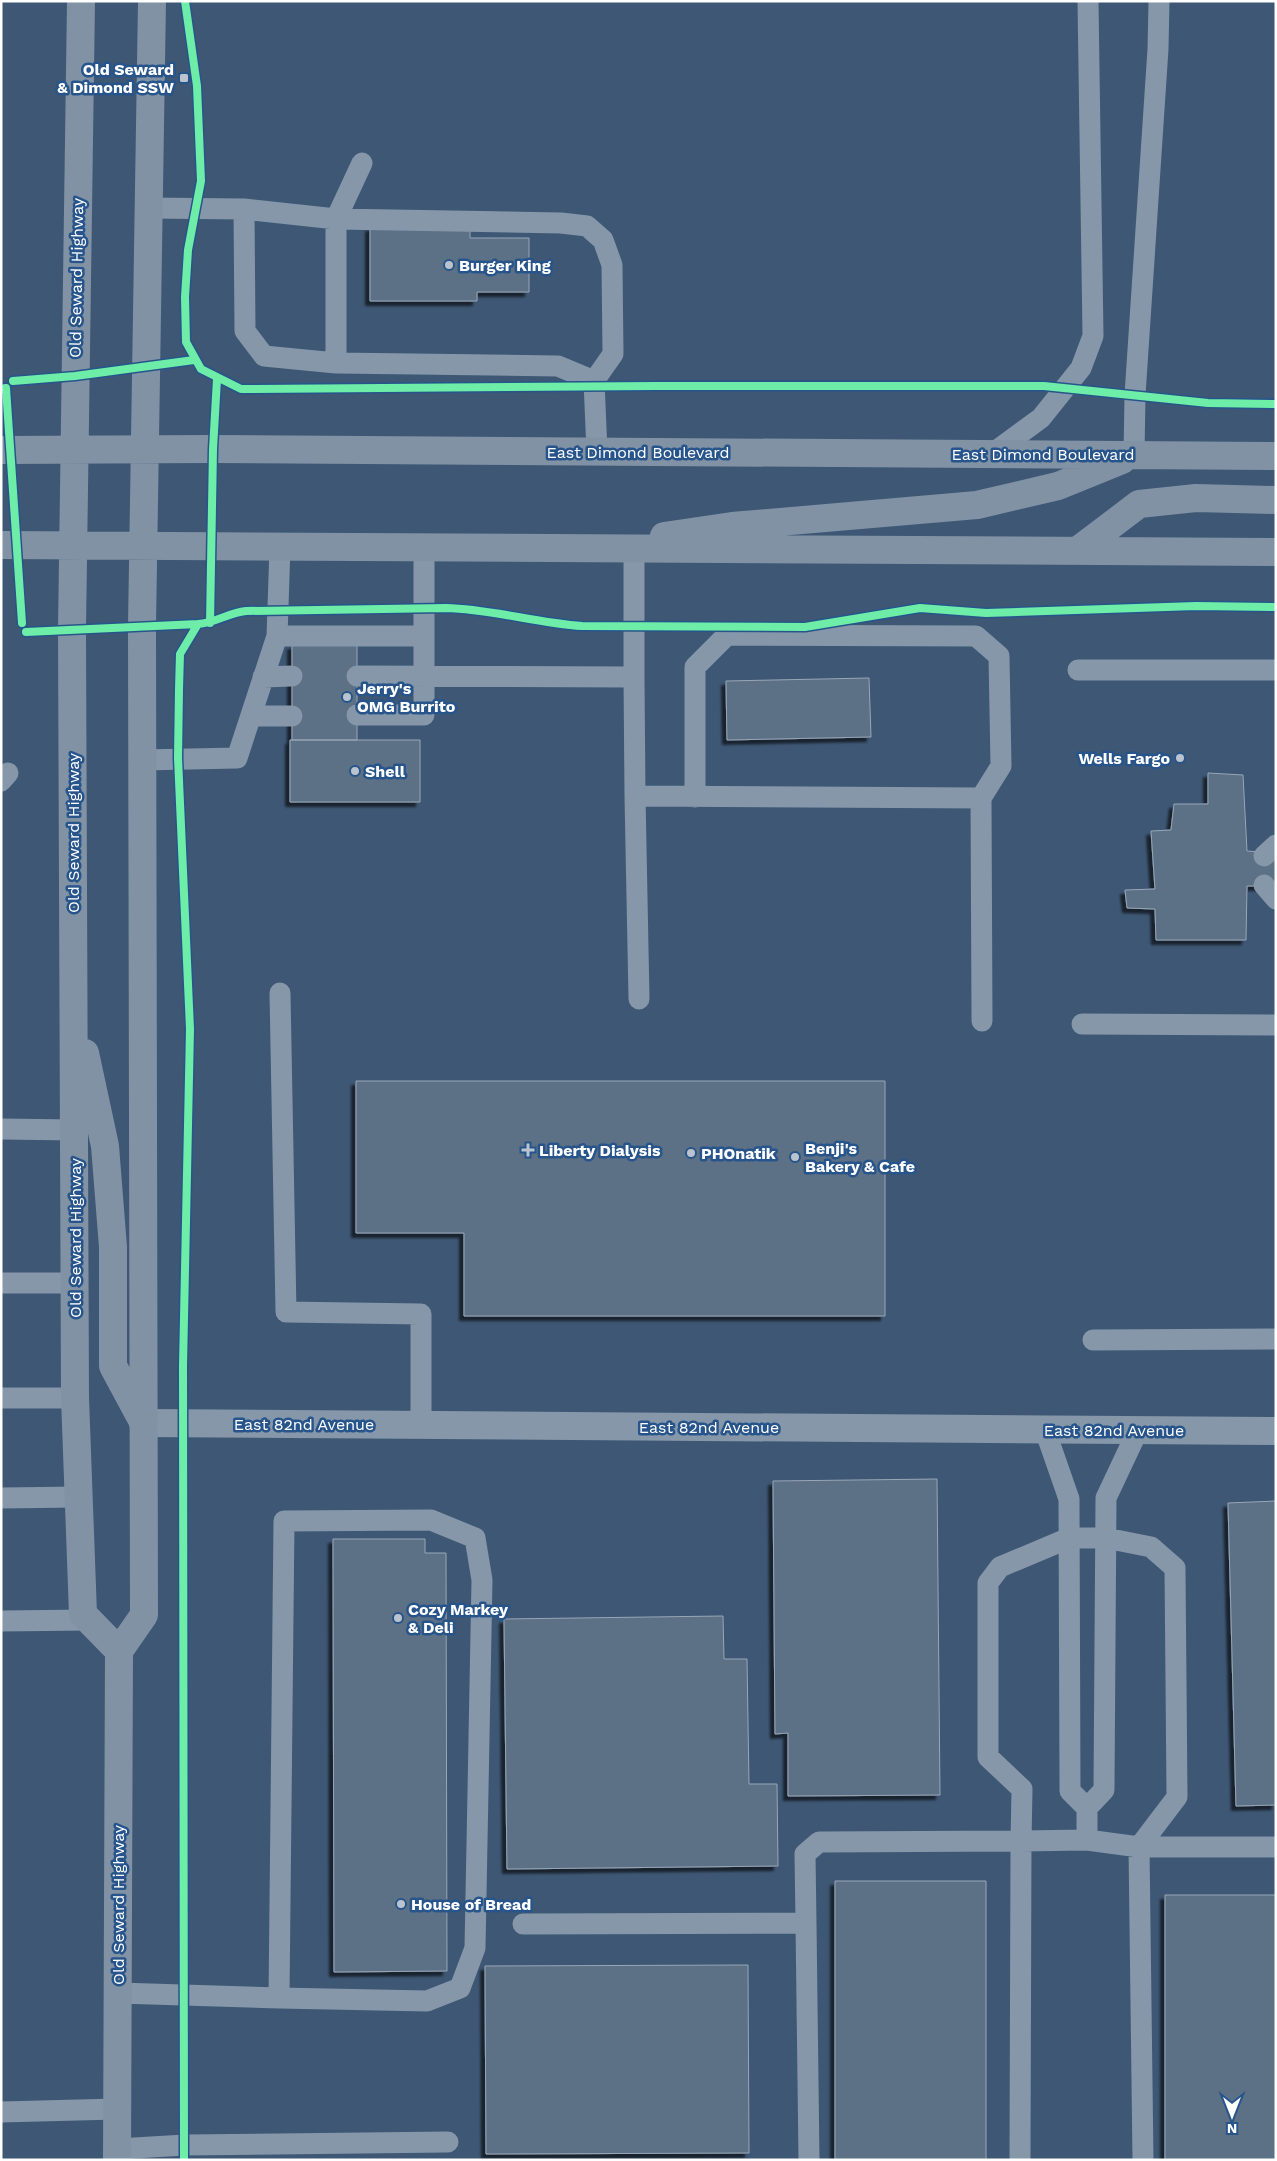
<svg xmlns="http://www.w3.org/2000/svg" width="1277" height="2161" viewBox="0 0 1277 2161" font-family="'Work Sans',sans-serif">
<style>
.building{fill:#5b6f86;stroke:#99a7b7;filter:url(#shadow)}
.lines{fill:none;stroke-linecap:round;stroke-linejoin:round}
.lane{stroke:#8597a9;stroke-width:21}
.street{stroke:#8597a9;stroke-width:28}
.secondary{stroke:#8192a5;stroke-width:28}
.cycleway-casing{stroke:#27558b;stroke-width:11}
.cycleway{stroke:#6deda7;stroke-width:8}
.poi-dot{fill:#bbc4ce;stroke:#27558b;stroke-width:2}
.labels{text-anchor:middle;stroke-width:5;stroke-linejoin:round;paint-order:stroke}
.poi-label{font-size:16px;font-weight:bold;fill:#fff;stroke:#27558b;text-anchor:start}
.street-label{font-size:16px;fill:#fff;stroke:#27558b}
</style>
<defs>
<filter id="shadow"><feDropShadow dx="-4.5" dy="4.5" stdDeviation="1" flood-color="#0009"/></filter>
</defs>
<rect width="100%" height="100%" fill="#3e5774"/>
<path class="building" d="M370 227H470V238H529V292H477V301H370Z
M292 645H357V740H292Z
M869 678 871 737 727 740 726 681Z
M290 740H420V802H290Z
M1208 773 1243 775 1247 851 1276 853V886H1247L1246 940H1156L1155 909 1127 908 1125 890 1155 889 1151 831 1171 830 1174 804H1208Z
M356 1081H885V1316H464V1233H356Z
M937 1479 940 1795 788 1796V1733L775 1734 773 1481Z
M1276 1501V1805L1236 1806 1228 1503Z
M333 1539H425V1553H446L447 1971 334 1972Z
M723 1616 724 1659H747L749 1784H777L778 1866 507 1869 504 1619Z
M835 1881H986V2160H835Z
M1165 1895H1276V2160H1165Z
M748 1965 749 2153 486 2154 485 1966Z"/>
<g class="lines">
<path class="lane" d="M148 208 244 209 336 219 362 163
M244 209 245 331 264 356 336 363V219L561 223 587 226 603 240 612 265 613 354 594 381
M336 363 558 366 594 381 597 452
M992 454 1041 418 1081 368 1093 336 1088 1
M1134 455 1135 395 1158 49 1159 1
M277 636H423
M1078 670H1276
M357 676 634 677V549
M263 677 292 676
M634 677 635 796 981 798 982 1021
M357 715H424V548
M251 716H292
M142 760 237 758 277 636 280 547
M1 781 8 773
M635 796 639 999
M695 797V667L727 635 976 636 999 656 1001 766 981 798
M1264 856 1276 845
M1264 885 1276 899
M280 993 286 1312 421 1314V1425
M1082 1024 1276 1025
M1 1129 74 1130
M1 1283H75
M1093 1340 1276 1339
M1 1398H75
M1045 1430 1069 1499 1070 1791 1087 1808
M1138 1430 1106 1498 1104 1790 1087 1808V1840L1139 1847H1276
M1 1498 79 1497
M1 1621 89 1620
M806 1923 805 1854 819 1842 1021 1841 1022 1789 988 1757V1583L1000 1567 1069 1538H1106L1151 1547 1175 1568 1177 1797 1139 1847 1143 2160
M523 1924 806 1923 809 2160
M118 1993 279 1998 284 1521 431 1520 475 1538 482 1580 475 1948 460 1988 427 2001 279 1998
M1 2112 117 2109
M117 2149 185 2145 448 2142
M1020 2160 1021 1841 1087 1840"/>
<path class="street" d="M143 1423 1276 1431"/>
<path class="secondary" d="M81 1 72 629 75 1398 83 1614 119 1651
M1 450 213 449 1276 456
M664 536 732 526 977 505 1058 486 1122 460
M1 545 1276 552
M1077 551 1139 504 1196 498 1276 500
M85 1053 105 1146 113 1247V1366L141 1418
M117 2160 119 1651 144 1615 142 626 152 1"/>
<g class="cycleway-casing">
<path id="cycleway" d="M185 1 197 86 201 181 188 250 185 297 186 342 201 369 241 389 655 386H1044L1208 403 1276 404
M13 381 75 376 194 360
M1 389 6 388 22 623
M210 623 213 449 217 379
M26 632 198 624
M184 2160 183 1366 190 1029 178 758 179 689 180 654 198 624C216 623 227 613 246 611L446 608C492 609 536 623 582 626L805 627 920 608 986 613 1196 606 1276 607"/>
</g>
<use href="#cycleway" class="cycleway"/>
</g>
<g class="poi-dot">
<rect x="179" y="73" width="10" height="10" rx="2.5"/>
<circle cx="449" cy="265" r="5"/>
<circle cx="347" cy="697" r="5"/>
<circle cx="1180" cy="758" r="5"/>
<circle cx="355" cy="771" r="5"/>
<path d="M525.5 1142.5h5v5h5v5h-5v5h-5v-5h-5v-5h5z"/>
<circle cx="691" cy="1153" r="5"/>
<circle cx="795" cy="1157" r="5"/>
<circle cx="398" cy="1618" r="5"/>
<circle cx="401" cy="1904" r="5"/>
</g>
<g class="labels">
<g class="poi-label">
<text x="174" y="75" text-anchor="end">Old Seward<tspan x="174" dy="18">&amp; Dimond SSW</tspan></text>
<text x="459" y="271">Burger King</text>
<text x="357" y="694">Jerry's<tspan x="357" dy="18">OMG Burrito</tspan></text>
<text x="1170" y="764" text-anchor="end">Wells Fargo</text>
<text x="365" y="777">Shell</text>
<text x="805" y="1154">Benji's<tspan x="805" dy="18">Bakery &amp; Cafe</tspan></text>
<text x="539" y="1156">Liberty Dialysis</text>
<text x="701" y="1159">PHOnatik</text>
<text x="408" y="1615">Cozy Markey<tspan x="408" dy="18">&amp; Deli</tspan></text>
<text x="411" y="1910">House of Bread</text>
</g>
<g class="street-label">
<text transform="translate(76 278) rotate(-89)" y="6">Old Seward Highway</text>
<text x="638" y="458">East Dimond Boulevard</text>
<text x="1043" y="460">East Dimond Boulevard</text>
<text transform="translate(73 833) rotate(-90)" y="6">Old Seward Highway</text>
<text transform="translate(75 1238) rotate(-90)" y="6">Old Seward Highway</text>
<text x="304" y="1430">East 82nd Avenue</text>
<text x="709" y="1433">East 82nd Avenue</text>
<text x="1114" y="1436">East 82nd Avenue</text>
<text transform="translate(118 1905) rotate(-90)" y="6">Old Seward Highway</text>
</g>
</g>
<rect width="1277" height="2161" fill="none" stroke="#ffffff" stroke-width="5"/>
<g transform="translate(1232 2116) rotate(180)" stroke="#27558b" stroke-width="4" paint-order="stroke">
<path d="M0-4L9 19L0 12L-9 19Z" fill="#ffffff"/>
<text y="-8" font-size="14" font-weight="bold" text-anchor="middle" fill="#ffffff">N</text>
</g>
</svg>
